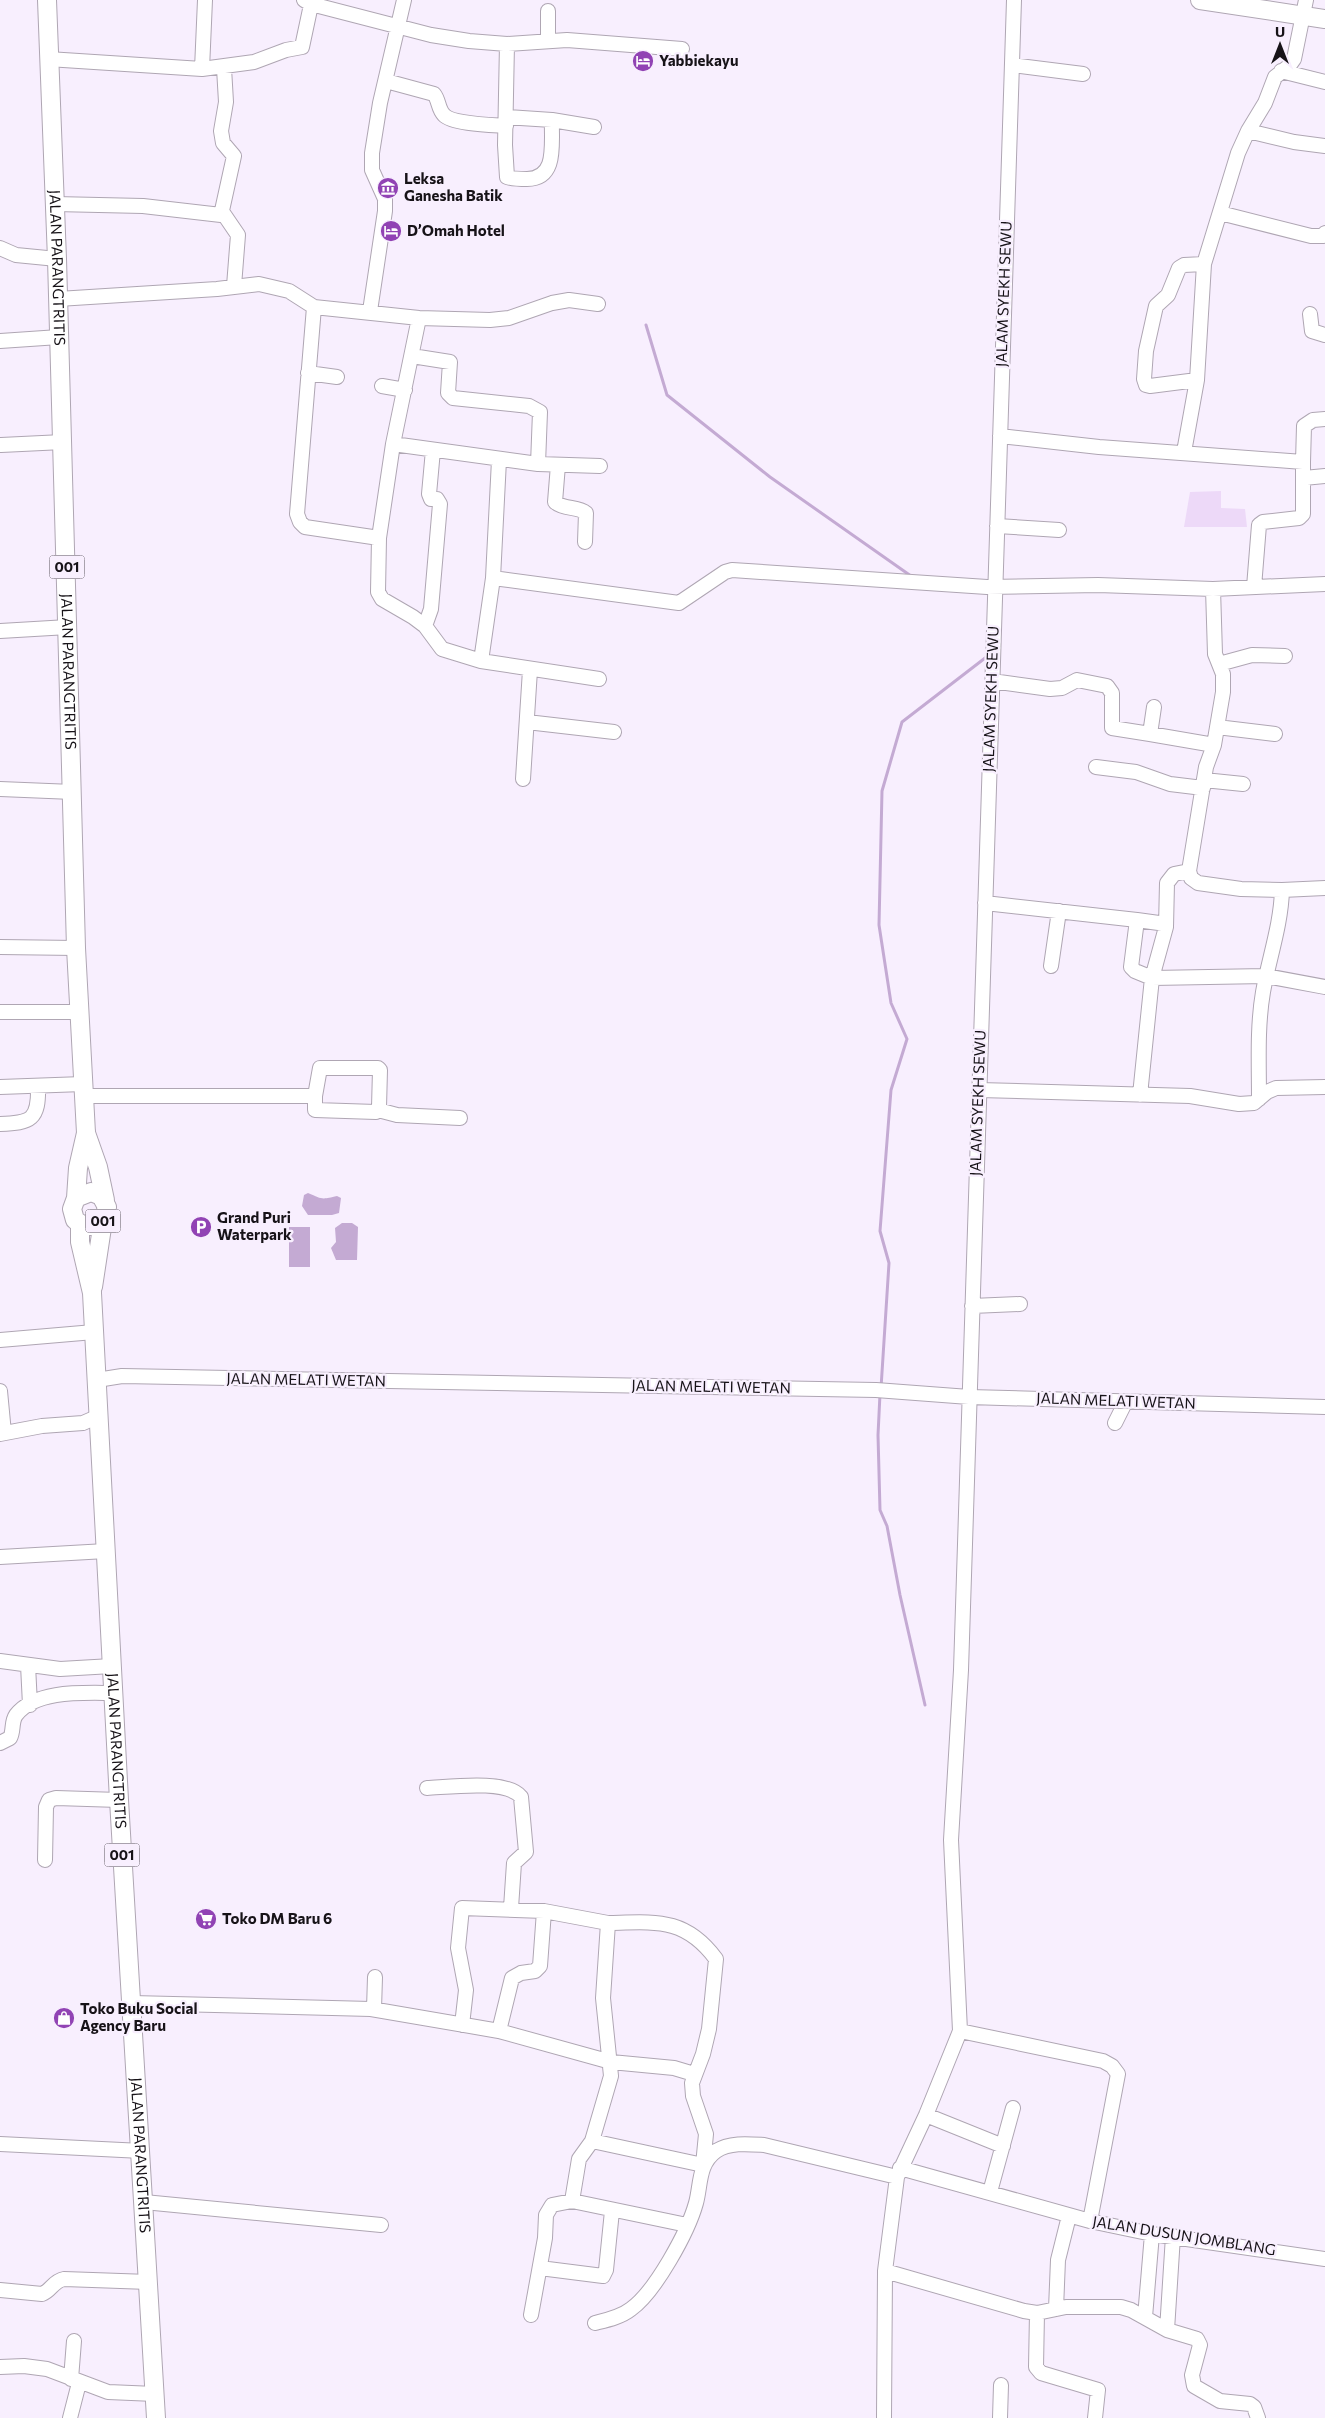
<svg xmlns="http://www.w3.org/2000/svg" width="1325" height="2418" viewBox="0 0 1325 2418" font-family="Commissioner,sans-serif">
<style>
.green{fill:#edd9f8}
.water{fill:#c4aad3}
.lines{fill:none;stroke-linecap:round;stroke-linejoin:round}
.stream{stroke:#c4aad3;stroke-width:3}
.minor-casing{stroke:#afa6b3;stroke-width:16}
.major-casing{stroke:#afa6b3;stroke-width:20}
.minor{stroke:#fff;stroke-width:14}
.major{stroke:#fff;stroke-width:18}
.labels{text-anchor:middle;stroke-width:4.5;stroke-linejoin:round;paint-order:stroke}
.shield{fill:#f8effe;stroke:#5a555d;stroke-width:1}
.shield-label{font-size:14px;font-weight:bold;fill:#171318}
.poi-label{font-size:15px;font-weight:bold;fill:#171318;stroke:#f8effe;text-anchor:start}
.street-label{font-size:15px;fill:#171318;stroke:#f8effe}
</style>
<rect width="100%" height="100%" fill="#f8effe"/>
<path class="green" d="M1221 491V508L1245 509 1247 527H1184L1190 492Z"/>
<path class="water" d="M308 1193C322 1199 321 1200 337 1196L341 1198 339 1213 332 1215H308L302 1206 304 1195Z
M342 1223H352L358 1227 357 1260H336L331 1248 336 1242 335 1228Z
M289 1227H310V1267H289Z"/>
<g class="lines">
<path class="stream" d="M646 325 667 395 770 477 911 576
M881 1388 889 1263 880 1231 891 1090 907 1039 891 1003 879 925 882 791 902 722 989 655
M880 1394 878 1435 880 1510 887 1526 900 1595 925 1705"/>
<g class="minor-casing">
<path id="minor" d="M304 0 311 4 431 35 469 41 507 44 567 40 682 49
M548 41V11
M507 44 505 145 507 177C513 179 520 179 527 179 558 179 551 143 552 120
M48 59 202 69 254 62 286 50 302 47 312 0
M1012 65 1083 74
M202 69 205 0
M1281 71 1325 82
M386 81 434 94C439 100 438 109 444 115 452 124 493 125 506 126
M506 117 552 120 594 127
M1248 131 1294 142 1325 146
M55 204 143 206 221 215 234 156 223 143 221 131 226 102 224 68
M223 213 238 235 234 286
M1220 213 1311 236H1323L1325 233
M0 248 16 255 57 259
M58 299 217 289 259 284 289 291 314 307 419 318 490 320 509 318 552 303 569 300 598 304
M314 307 297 514 300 522 305 527 379 538
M370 311 385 211V199L372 170V153L380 103 404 0
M1310 314 1312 331 1325 335
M419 318 393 444 538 464 600 466
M0 341 59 337
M412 356 450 362 448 393 453 398 529 406 540 412 538 464
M308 373 337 377
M1197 380 1150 386 1146 385 1144 379 1146 351 1156 306 1168 295 1179 268 1184 265 1204 264
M382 386 405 390
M1000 436 1099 447 1303 462V514L1299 518 1263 522 1259 525 1254 587
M393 444 379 538 378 592 382 599 413 617 425 626 442 649 481 661 493 578 499 460
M1 445 63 442
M1184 452 1197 380 1204 264 1238 153 1248 131 1265 103 1275 77 1289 66 1294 59 1306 0
M1303 462 1304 426 1313 420 1325 419
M558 465 555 502C564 510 578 506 586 513L585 542
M1304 478 1325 476
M997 526 1059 530
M493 578 679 603 725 572 732 570 987 587 1098 585 1213 589 1325 584
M1213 589 1215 654 1223 674V692L1214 745 1206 767 1189 871 1191 878 1198 883 1241 889 1282 890 1325 888
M425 626 431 609 440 504 437 499H431L429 494 433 450
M0 631 68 627
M481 661 599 679
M1219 664 1252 655 1285 656
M992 681 1050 689 1062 688 1077 680 1107 686 1112 693V728L1150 734
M1154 707 1150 734 1214 745
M527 722 614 732
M1217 727 1275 734
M1096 767 1136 772 1170 784 1203 788
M523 779 530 670
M1204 780 1243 784
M0 789 73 792
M985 903 1137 920
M1166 924 1137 920 1131 967 1135 971 1152 978 1266 976 1325 987
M0 947 76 948
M1051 966 1059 911
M0 1012H79
M0 1087 83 1084
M979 1090 1190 1096 1239 1104 1254 1103 1267 1092 1276 1088 1325 1087
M1140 1095 1152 978 1166 927 1167 883 1174 874 1189 871
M84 1096H315V1110L376 1112 379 1107 380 1070 378 1068H320L315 1096
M1259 1099C1259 1064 1257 1027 1263 992 1269 958 1281 925 1282 890
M378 1110 397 1115 460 1118
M0 1124C31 1123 39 1120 38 1086
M972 1306 1020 1304
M0 1340 94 1332
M97 1380 122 1376 876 1390 969 1397 1325 1407
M0 1391 4 1433
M1115 1423 1126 1401
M0 1434 42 1426 83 1423 99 1416
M0 1557 106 1551
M0 1661 60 1669 112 1666
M28 1665 30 1705
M0 1743 10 1738C14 1731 11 1722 16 1715 36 1689 86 1693 114 1693
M427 1788C449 1787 507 1779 521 1797L526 1852 514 1863 511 1908
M45 1860 46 1807 49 1800 56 1798 119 1800
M132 2003 371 2009 499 2031 611 2062 674 2068 694 2074
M374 2009 375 1977
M462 2025 466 1990 458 1948 462 1908 544 1911 608 1923
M499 2031 512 1978 521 1973 535 1971 540 1966 544 1911
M960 2031 1103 2061 1112 2066 1118 2074 1090 2221
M926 2115 1003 2146
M0 2144 142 2151
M900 2168 1090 2221 1152 2234 1325 2259
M990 2192 1013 2108
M572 2201 579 2159 592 2141 611 2076 603 1998 608 1923C655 1922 685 1917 716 1959L709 2029 703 2054 692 2083 693 2096 706 2134 703 2165 592 2141
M144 2202 381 2225
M540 2268 603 2276 606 2270 612 2211
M885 2271 1024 2311 1037 2313 1066 2307H1121L1131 2310 1167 2330 1197 2339 1200 2345 1192 2375 1194 2386 1220 2401 1250 2404 1254 2407 1258 2418
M0 2290 42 2294C51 2291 53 2281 64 2279L149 2282
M1056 2309 1058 2260 1069 2216
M1037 2313 1036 2367 1041 2373 1098 2390 1095 2418
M531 2315 545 2238 546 2215 552 2205 572 2201 687 2225
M1145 2317 1152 2234
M595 2323C607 2320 621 2317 631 2309 655 2292 688 2232 696 2203 701 2185 698 2164 716 2151 730 2142 749 2144 764 2145L897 2177
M1167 2330 1173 2236
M0 2367 24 2366 47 2369 108 2392 155 2394
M71 2379 74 2341
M70 2418 79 2383
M884 2418 885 2271 897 2177 926 2115 960 2031 951 1840 961 1670 1014 0
M1000 2418 1001 2385"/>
</g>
<g class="major-casing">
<g id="major">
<path id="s1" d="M47 0 57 259 76 948 86 1133 78 1168 76 1198 72 1209 75 1220 84 1226H94L103 1221 107 1207 101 1196 91 1192 76 1198"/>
<path d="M1200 0 1325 19"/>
<path d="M86 1133 98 1167 105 1200"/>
<path id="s2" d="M80 1224V1242L92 1293 119 1800 156 2418"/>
<path d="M93 1287 103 1221"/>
</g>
</g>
<use href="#minor" class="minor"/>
<use href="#major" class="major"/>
</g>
<defs>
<g id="hotel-disc" transform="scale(1.125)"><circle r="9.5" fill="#9143b4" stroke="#f8effe"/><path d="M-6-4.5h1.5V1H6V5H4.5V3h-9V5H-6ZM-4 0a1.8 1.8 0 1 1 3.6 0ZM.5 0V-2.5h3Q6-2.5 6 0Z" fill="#fff"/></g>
<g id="museum-disc" transform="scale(1.125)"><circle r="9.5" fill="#9143b4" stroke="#f8effe"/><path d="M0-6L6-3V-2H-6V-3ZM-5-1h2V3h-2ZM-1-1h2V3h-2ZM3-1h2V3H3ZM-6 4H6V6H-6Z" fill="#fff"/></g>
<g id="parking-disc" transform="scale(1.125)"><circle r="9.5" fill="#9143b4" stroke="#f8effe"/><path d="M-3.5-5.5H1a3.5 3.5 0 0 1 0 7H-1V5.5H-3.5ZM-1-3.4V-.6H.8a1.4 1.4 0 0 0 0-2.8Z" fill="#fff"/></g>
<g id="supermarket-disc" transform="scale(1.125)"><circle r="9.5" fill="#9143b4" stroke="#f8effe"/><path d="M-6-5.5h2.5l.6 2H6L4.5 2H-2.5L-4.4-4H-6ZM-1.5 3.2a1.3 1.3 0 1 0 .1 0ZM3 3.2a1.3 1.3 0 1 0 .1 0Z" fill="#fff"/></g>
<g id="shop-disc" transform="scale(1.125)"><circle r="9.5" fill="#9143b4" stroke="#f8effe"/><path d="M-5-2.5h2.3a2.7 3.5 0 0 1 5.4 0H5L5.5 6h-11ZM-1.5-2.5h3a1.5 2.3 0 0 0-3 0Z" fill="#fff"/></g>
</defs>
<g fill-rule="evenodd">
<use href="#hotel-disc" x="643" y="61"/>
<use href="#museum-disc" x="388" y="188"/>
<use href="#hotel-disc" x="391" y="231"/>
<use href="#parking-disc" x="201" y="1227"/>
<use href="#supermarket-disc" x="206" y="1919"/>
<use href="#shop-disc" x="64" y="2018"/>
</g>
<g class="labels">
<g class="shield">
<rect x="49.5" y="555.5" width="35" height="23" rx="4"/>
<rect x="85.5" y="1209.5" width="35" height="23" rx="4"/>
<rect x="104.5" y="1843.5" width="35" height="23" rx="4"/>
</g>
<g class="shield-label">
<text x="67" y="572">001</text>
<text x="103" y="1226">001</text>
<text x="122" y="1860">001</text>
</g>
<g class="poi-label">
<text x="659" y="66">Yabbiekayu</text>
<text x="404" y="184">Leksa<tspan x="404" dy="17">Ganesha Batik</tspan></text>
<text x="407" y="236">D’Omah Hotel</text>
<text x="217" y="1223">Grand Puri<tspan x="217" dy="17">Waterpark</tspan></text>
<text x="222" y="1924">Toko DM Baru 6</text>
<text x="80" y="2014">Toko Buku Social<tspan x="80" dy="17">Agency Baru</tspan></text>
</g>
<g class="street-label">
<text dy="5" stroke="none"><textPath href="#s1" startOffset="268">JALAN PARANGTRITIS</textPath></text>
<text transform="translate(1004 294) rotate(-88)" y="5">JALAM SYEKH SEWU</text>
<text dy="5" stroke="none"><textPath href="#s1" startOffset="672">JALAN PARANGTRITIS</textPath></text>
<text transform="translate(991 699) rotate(-88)" y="5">JALAM SYEKH SEWU</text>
<text transform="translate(978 1103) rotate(-88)" y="5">JALAM SYEKH SEWU</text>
<text transform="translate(306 1380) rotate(1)" y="5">JALAN MELATI WETAN</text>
<text transform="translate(711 1387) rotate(1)" y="5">JALAN MELATI WETAN</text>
<text transform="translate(1116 1401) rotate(2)" y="5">JALAN MELATI WETAN</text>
<text dy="5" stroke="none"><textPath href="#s2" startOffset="529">JALAN PARANGTRITIS</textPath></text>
<text dy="5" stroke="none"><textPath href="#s2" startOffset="934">JALAN PARANGTRITIS</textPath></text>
<text transform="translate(1184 2236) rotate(9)" y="5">JALAN DUSUN JOMBLANG</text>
</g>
</g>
<g transform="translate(1280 45)" stroke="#f8effe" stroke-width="4" paint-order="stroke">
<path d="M0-4L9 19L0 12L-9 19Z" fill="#171318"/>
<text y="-8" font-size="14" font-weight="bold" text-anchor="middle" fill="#171318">U</text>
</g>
</svg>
